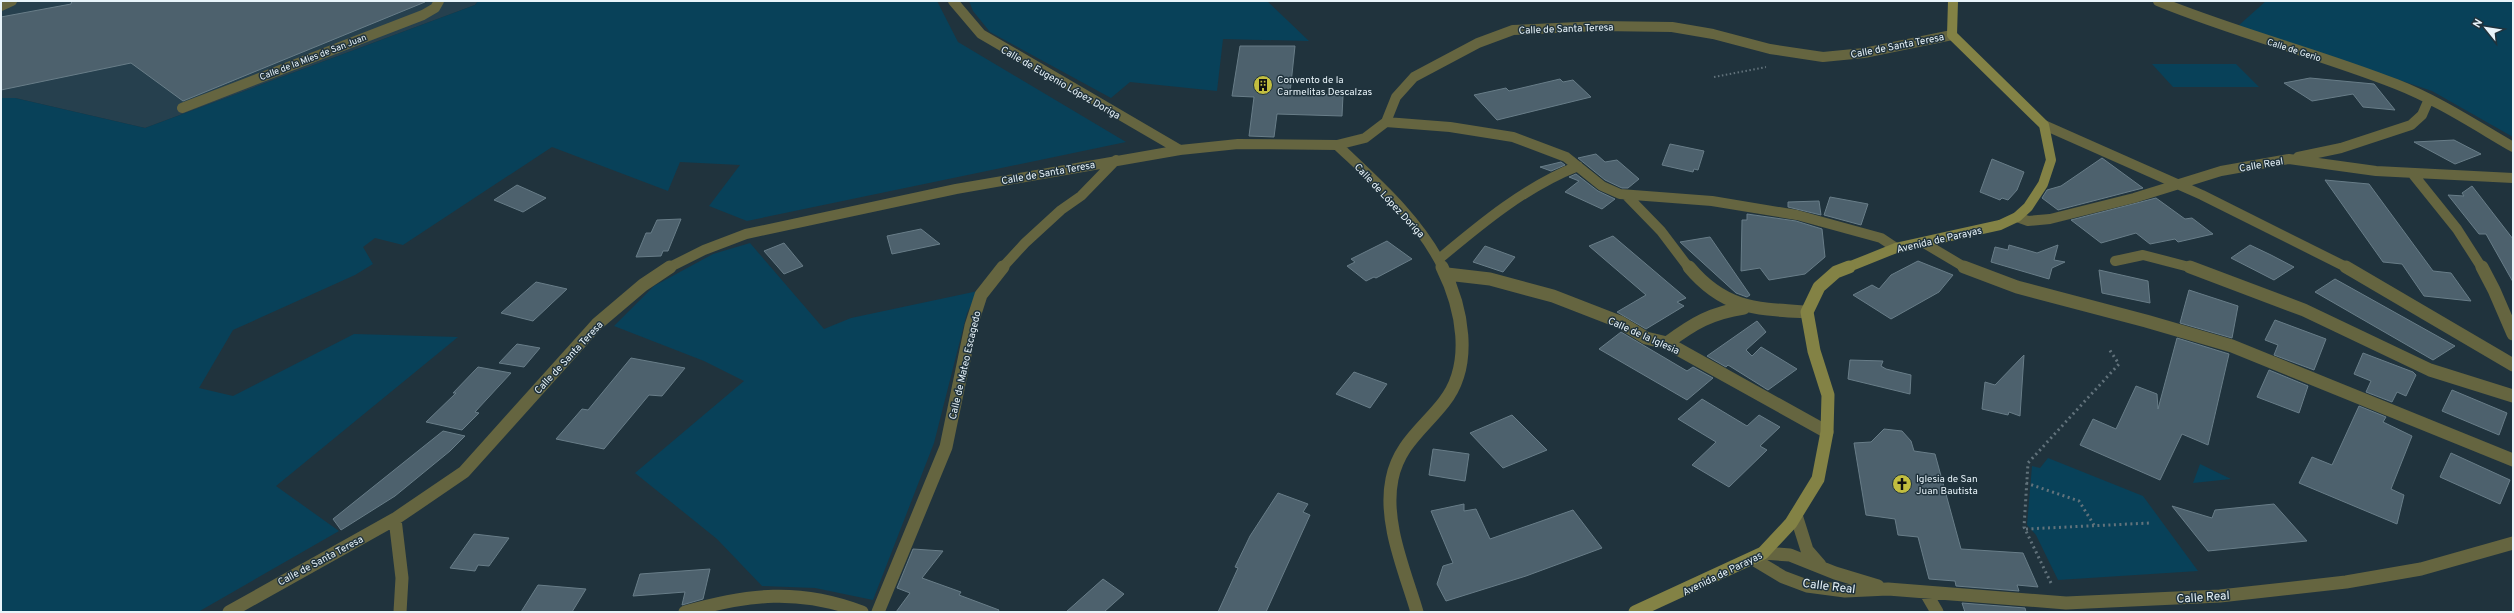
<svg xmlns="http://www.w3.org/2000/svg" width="2514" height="613" viewBox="0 0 2514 613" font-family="Overpass,sans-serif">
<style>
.built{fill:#26404e}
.green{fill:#084159}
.building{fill:#4d616d;stroke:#687d88}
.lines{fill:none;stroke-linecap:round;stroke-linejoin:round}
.path-far1{stroke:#62737c;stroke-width:2;stroke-dasharray:1.5 2.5;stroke-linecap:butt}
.path{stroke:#62737c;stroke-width:3;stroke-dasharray:2 3.5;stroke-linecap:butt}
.lane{stroke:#656540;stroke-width:10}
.street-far1{stroke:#656540;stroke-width:10}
.street{stroke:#656540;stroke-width:13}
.secondary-far1{stroke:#838245;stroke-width:10}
.secondary{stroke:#838245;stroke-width:13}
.labels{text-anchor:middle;stroke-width:3;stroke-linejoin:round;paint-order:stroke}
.far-street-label{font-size:9px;fill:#e8f4fa;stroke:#20333d}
.street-label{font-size:10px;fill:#e8f4fa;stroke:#20333d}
.poi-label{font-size:10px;fill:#e8f4fa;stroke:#20333d;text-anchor:start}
.near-street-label{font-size:12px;fill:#e8f4fa;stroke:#20333d}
</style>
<rect width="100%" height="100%" fill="#20333d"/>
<path class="built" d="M1 1H478L475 5 145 128 15 98H1Z"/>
<path class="green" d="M478 1H937L958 42 1126 142 747 221 709 206 740 165 680 162 668 191 552 147 403 245 375 238 363 247 373 264 355 275 233 330 199 388 233 396 354 334 458 337 276 486 339 531 198 612H1V98H15L145 128 475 5Z
M969 1H1267L1309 41 1223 39 1217 91 1130 82 1111 98 990 32 973 11Z
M2266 1H2513V137L2432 91 2238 26Z
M2152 64H2236L2259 87H2173Z
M750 243 824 329 851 318 978 291 967 313 934 443 873 600 815 588 762 586 717 539 635 473 744 381 704 361 614 326 654 286 713 254Z
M2048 458 2143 496 2198 571 2058 580 2036 535 2027 525 2032 466 2040 468Z
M2200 464 2231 479 2193 483Z"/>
<path class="building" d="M72 1H425V2L183 101 131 63 1 90V17L71 4Z
M1240 46H1295L1290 93 1343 95 1342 116 1277 114 1274 137 1249 136 1254 97 1232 96Z
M2310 78 2374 84 2395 110 2363 107 2353 94 2312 101 2284 83Z
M1560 79 1563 82 1573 80 1591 97 1497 120 1474 95 1506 88 1509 91Z
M2454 140 2481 154 2455 164 2414 142Z
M1670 144 1704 151 1698 170 1694 169 1693 172 1662 165Z
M1596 154 1605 162 1617 160 1639 179 1628 188H1622L1605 180 1578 158Z
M2102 158 2143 188 2058 210 2042 198 2047 190 2061 186Z
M1992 159 2024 172 2017 190 2008 200 2002 198 2000 200 1980 192Z
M1561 162 1565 165 1551 171 1540 167Z
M1576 174 1598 191 1615 199 1602 209 1565 192 1579 181 1569 177Z
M2325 180 2369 184 2433 271 2451 273 2471 301 2424 296 2402 264 2383 262Z
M517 185 546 198 523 212 494 200Z
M2472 186 2513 239V282L2486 234H2479L2448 195 2464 196 2462 193Z
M1830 197 1868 204 1861 225 1824 215Z
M2156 198 2185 219 2192 218 2213 234 2178 242 2175 239 2150 244 2136 233 2101 243 2071 220Z
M1819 201 1821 215 1788 207V202Z
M1747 214 1796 221 1822 229 1825 257 1805 274 1769 280 1760 268 1741 271 1742 220H1747Z
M681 219 668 251H663L661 256 636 257 646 233H651L657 220Z
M921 229 940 244 892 254 887 236Z
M1613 236 1686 298 1677 302 1684 306 1646 329 1617 312 1646 295 1589 246Z
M1710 237 1750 295 1747 297 1736 293 1680 242Z
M1387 241 1412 259 1376 278 1374 277 1366 281 1347 266 1355 262 1351 259Z
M784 243 803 266 784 274 764 251Z
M2009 245 2037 253 2058 245 2054 260 2065 262 2052 268 2049 279 1991 262 1995 247 2008 250Z
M2250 245 2271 255 2294 267 2274 280 2231 258Z
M1485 246 1515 257 1503 272 1473 262Z
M1918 261 1953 275 1939 292 1891 319 1853 295 1872 285 1879 289 1891 275Z
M2099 270 2148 281 2150 303 2102 293Z
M2335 279 2344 284 2455 346 2433 360 2315 292Z
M536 282 567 289 533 321 501 313Z
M2189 290 2238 306 2232 338 2180 323Z
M2275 320 2326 339 2314 370 2274 355 2278 345 2265 340Z
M1757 321 1766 332 1746 350 1752 356 1761 347 1797 369 1768 390 1728 365 1726 367 1707 356Z
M1621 332 1687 371 1693 367 1713 378 1687 400 1599 349Z
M2177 338 2229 354 2208 445 2182 434 2160 480 2080 445 2093 419 2116 429 2136 386 2157 394 2158 409Z
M517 344 540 348 524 367 499 363Z
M2363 353 2413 372 2416 375 2406 396 2397 392 2392 402 2366 392 2371 381 2354 374Z
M2024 355 2020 416 2009 412 2008 415 1982 409 1985 382 1995 385Z
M631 358 685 368 662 396 649 395 604 449 556 439 582 409 588 410Z
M1850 360 1883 361 1881 366 1886 369 1911 375 1910 394 1848 379Z
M478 367 511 373 475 412 479 413 462 430 426 422 456 393H453Z
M2269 370 2308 386 2299 413 2257 397Z
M1354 372 1387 384 1370 408 1336 394Z
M2452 390 2507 413 2499 435 2442 411Z
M1702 399 1747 426 1759 415 1780 427 1760 446 1767 450 1729 487 1692 465 1716 442 1678 419Z
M2359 406 2386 417 2383 422 2412 436 2391 489 2404 495 2397 524 2299 483 2312 457 2332 465Z
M1512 415 1547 450 1503 468 1470 433Z
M1884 429 1902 431 1911 441 1914 451 1935 454 1961 549 2023 553 2038 587 2017 585 2019 591 1956 586 1955 581 1929 579 1918 537 1898 535 1895 519 1866 515 1854 443 1871 442Z
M443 431 465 436 450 451 395 496 341 530 333 519Z
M1433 449 1469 454 1465 481 1429 475Z
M2451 453 2510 480 2500 504 2440 477Z
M1278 493 1308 504 1303 512 1310 515 1266 612H1218L1238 568 1235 567 1250 536Z
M1464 504V511L1476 509 1490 539 1573 510 1602 548 1526 576 1446 601 1437 584 1443 566 1453 563 1431 511Z
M2274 504 2307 541 2208 551 2172 506 2212 518 2215 510Z
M474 534 509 538 489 566 478 565 475 571 450 568Z
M913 549 943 551 922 578 961 592 959 595 999 610 998 612H896L910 593 897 588Z
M710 569 703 599 682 605 685 592 633 596 640 574Z
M1103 579 1124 594 1104 612H1066Z
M538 585 586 589 572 612H521Z
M1962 603 2025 608 2026 612H1965Z"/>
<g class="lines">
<path class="path-far1" d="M1714 77 1766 67"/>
<path class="path" d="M2026 483 2079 501 2094 525
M2026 529 2150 523
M2051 583 2024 527 2028 463 2119 364 2109 349"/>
<path class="lane" d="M1 6 12 1"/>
<path class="street-far1" d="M953 1 981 34 1180 150
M2158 1C2236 33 2317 53 2396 84 2437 100 2475 125 2513 147
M182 108 423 15 435 8 439 1
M1386 122 1450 127 1513 137 1566 157 1602 186 1620 194 1712 201 1797 215 1881 238 1896 248
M2044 125 2202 195 2348 268
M1337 145C1376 182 1419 219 1443 268
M2298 157 2341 148 2411 125 2422 115 2429 99
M2412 173 2457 229 2482 268
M1626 195 1661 231 1689 268
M2017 217 2028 221 2050 219 2134 198 2221 171 2289 159 2376 171 2513 178
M1924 243 1966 268
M1439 259C1482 223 1525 187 1578 166
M2115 261 2143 255 2193 268
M668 268 704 250 746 234 956 189 1180 150 1238 144 1337 145 1365 138 1386 122 1396 97 1414 77 1478 43 1513 30 1600 26 1672 27 1713 34 1770 49 1823 57 1864 53 1952 35
M1002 268 1025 243 1061 210 1081 196 1116 160"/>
<path class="street" d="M1689 267C1724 309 1756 309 1807 312
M1964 267 2017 287 2146 321 2232 346 2513 460
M2190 267 2304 310 2430 370 2513 396
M2346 267 2513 365
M2482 267 2494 290 2513 334
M1447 274 1490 279 1553 296 1620 322 1646 338 1667 343 1827 432
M1667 343C1694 323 1711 313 1744 308
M1796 515 1807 550 1820 565
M395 519 402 578 400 612
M1763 553 1790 555 1835 573 1878 586
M1753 559 1783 577 1807 586 1845 591 1888 589 2066 603 2220 596 2346 582 2421 569 2513 543
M1926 593 1937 612
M229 612 395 519 464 472 597 324 643 285 670 267
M685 612C748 594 799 588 862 612
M878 612 946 447 971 326 981 295 1003 267
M1417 612C1405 571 1383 522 1392 479 1399 444 1424 428 1444 402 1474 364 1462 307 1442 267"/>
<path class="secondary-far1" d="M1846 268 1896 248 2000 225 2017 217 2028 207 2043 184 2051 160 2044 125 1952 35 1953 1"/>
<path class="secondary" d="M1635 612 1763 553 1791 523 1818 479 1827 432 1828 395 1814 351 1807 312 1819 287 1836 272 1849 267"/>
</g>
<defs>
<g id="building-disc" transform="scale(1)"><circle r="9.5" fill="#c2bd3f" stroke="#20333d"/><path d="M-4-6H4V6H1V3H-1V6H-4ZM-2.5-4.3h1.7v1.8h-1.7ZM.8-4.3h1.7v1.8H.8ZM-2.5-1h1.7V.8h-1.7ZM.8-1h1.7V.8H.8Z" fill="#111"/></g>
<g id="church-disc" transform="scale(1)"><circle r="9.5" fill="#c2bd3f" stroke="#20333d"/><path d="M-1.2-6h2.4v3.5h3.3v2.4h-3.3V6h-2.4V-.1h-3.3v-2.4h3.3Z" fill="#111"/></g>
</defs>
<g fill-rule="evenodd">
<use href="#building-disc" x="1263" y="85"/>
<use href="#church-disc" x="1902" y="484"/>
</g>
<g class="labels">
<g class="far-street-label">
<text transform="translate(2294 50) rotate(18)" y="3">Calle de Gerio</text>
<text transform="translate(313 57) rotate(-21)" y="3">Calle de la Mies de San Juan</text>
</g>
<g class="street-label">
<text transform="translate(1566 28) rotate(-2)" y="4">Calle de Santa Teresa</text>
<text transform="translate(1897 45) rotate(-11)" y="4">Calle de Santa Teresa</text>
<text transform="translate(1061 82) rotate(30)" y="4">Calle de Eugenio López Doriga</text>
<text transform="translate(2261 164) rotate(-10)" y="4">Calle Real</text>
<text transform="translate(1048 172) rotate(-10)" y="4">Calle de Santa Teresa</text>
<text transform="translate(1390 200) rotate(47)" y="4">Calle de López Doriga</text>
<text transform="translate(1939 239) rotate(-13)" y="4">Avenida de Parayas</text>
<text transform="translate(1644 335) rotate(24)" y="4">Calle de la Iglesia</text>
<text transform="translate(568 357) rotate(-47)" y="4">Calle de Santa Teresa</text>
<text transform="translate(964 365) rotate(-77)" y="4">Calle de Mateo Escagedo</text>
<text transform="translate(320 560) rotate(-28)" y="4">Calle de Santa Teresa</text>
<text transform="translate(1722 573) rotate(-26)" y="4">Avenida de Parayas</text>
</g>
<g class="poi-label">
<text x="1277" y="83">Convento de la<tspan x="1277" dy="12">Carmelitas Descalzas</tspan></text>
<text x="1916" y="482">Iglesia de San<tspan x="1916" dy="12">Juan Bautista</tspan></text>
</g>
<g class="near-street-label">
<text transform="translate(1829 586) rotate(7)" y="4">Calle Real</text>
<text transform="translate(2203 597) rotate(-4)" y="4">Calle Real</text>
</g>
</g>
<rect width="2514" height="613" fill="none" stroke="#e8f4fa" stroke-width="4"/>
<g transform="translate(2486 28) rotate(300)" stroke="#20333d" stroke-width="3" paint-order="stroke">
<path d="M0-3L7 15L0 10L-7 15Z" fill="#e8f4fa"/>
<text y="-6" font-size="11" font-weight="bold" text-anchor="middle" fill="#e8f4fa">N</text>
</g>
</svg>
